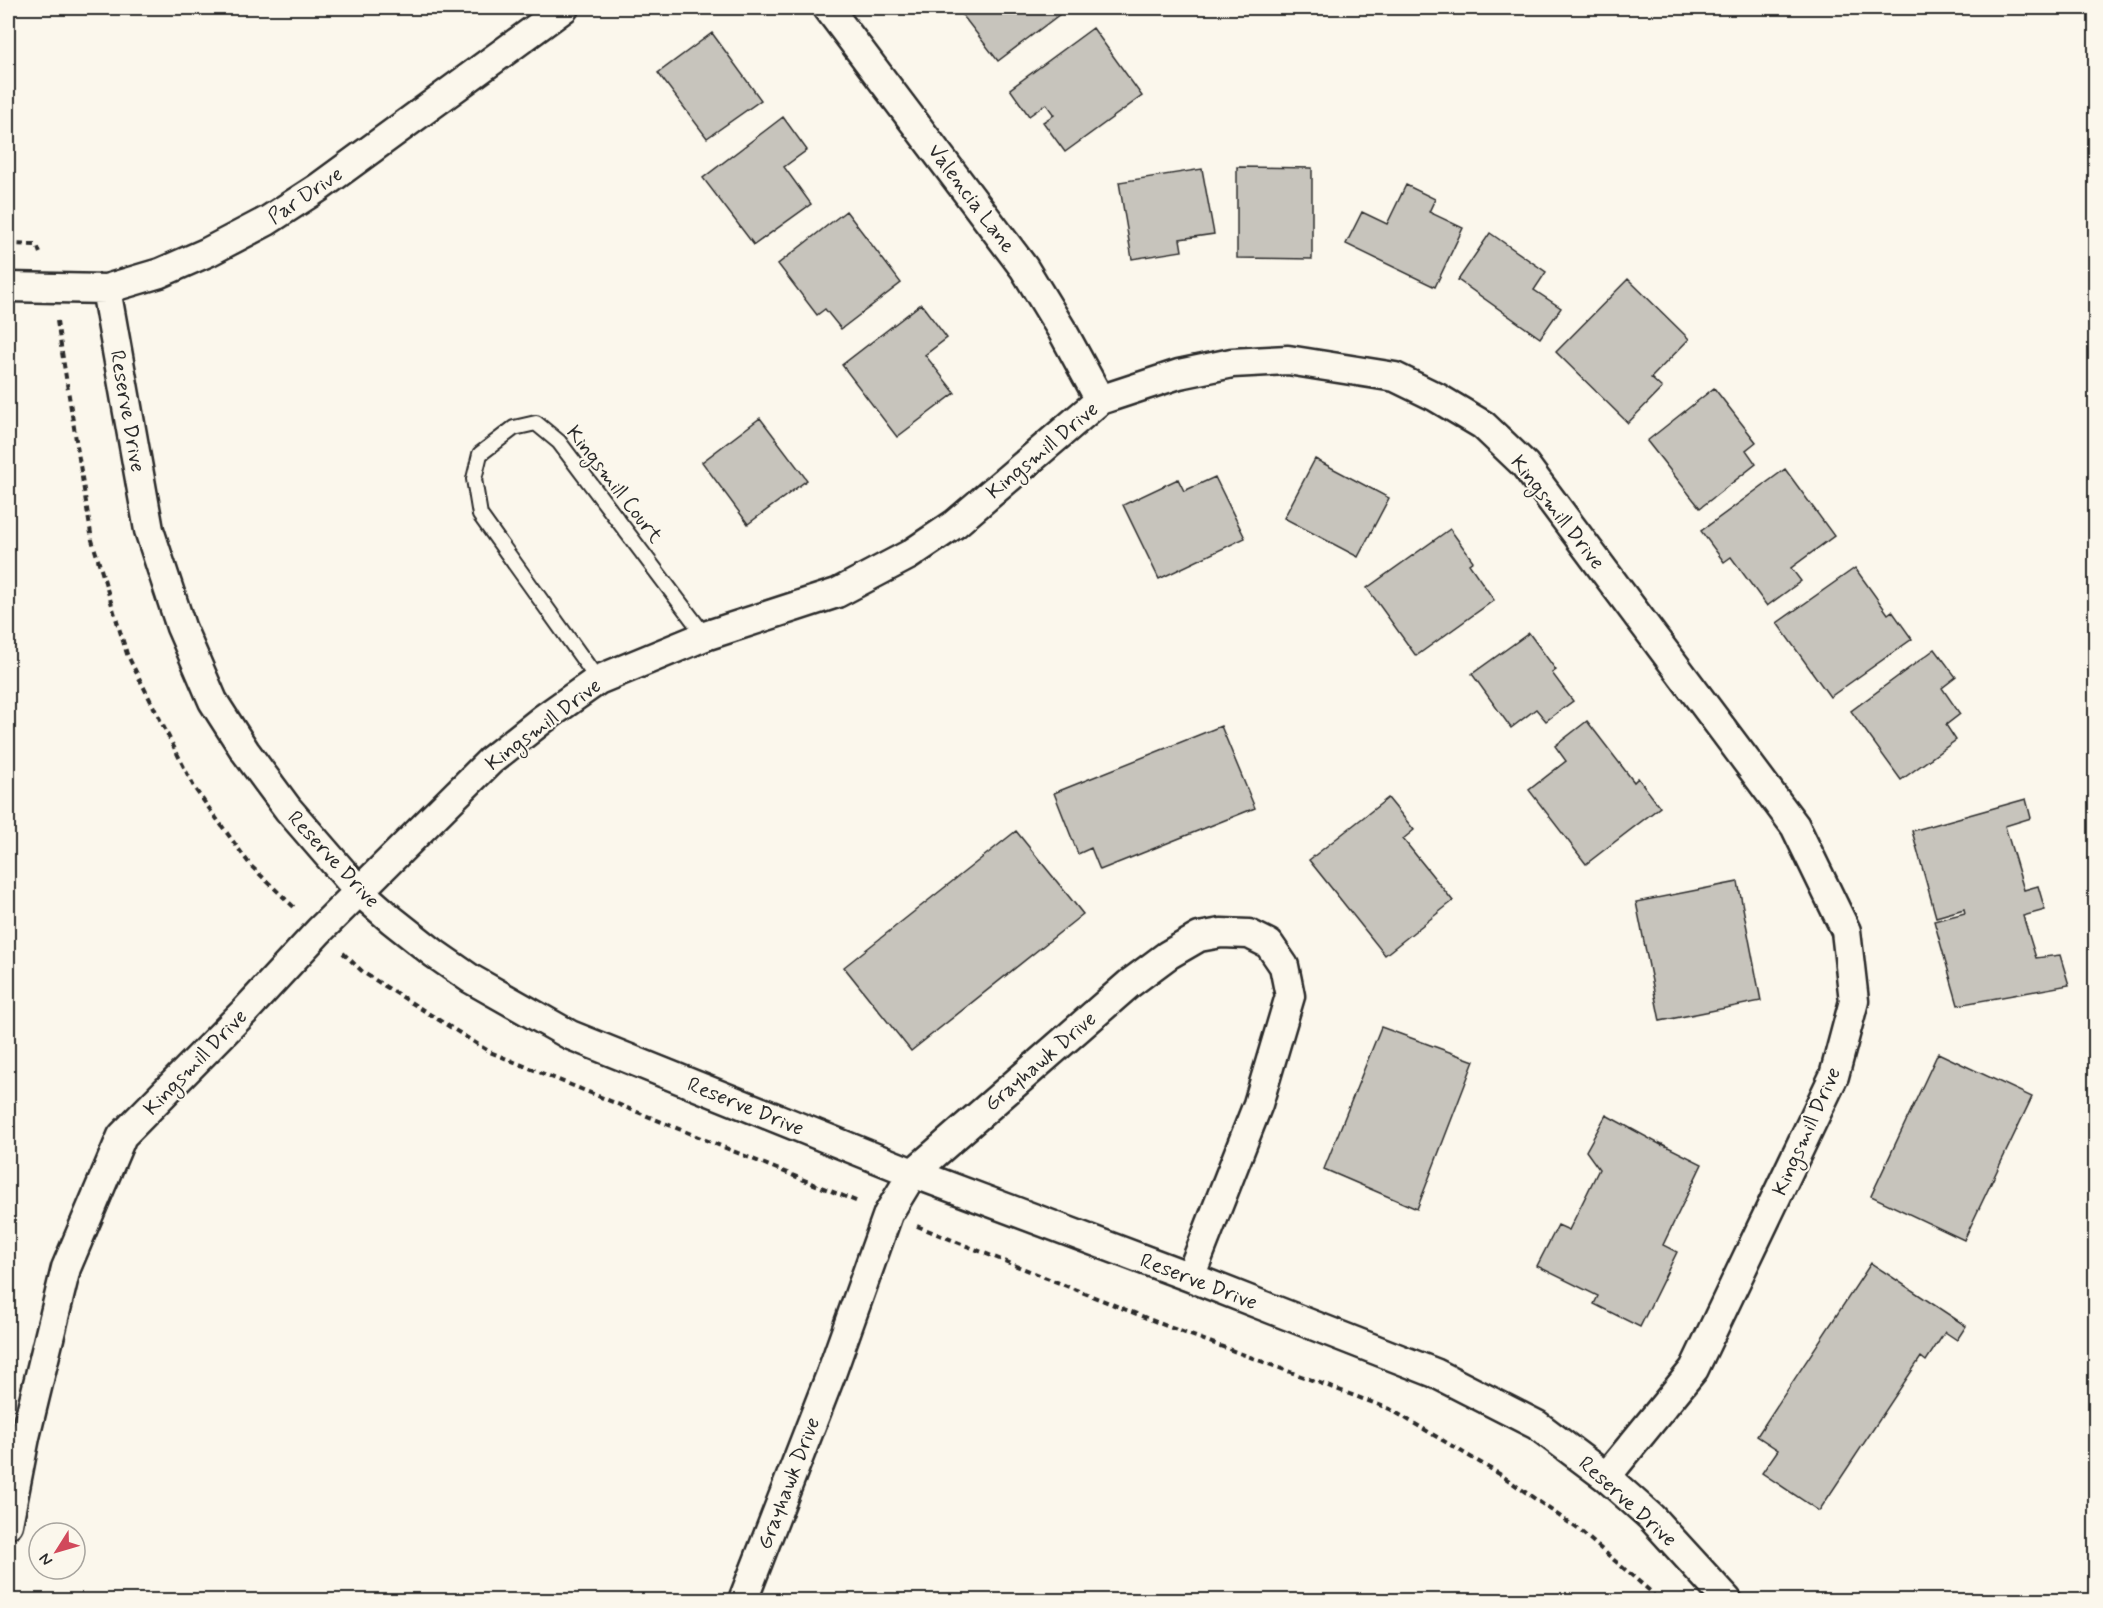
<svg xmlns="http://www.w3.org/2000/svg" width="2103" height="1608" viewBox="0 0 2103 1608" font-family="Mynerve,sans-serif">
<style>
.building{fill:#c7c4bc;stroke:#2b2b2b;stroke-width:1.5}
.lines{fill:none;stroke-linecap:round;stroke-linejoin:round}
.lane-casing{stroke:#2b2b2b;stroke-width:18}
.street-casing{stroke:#2b2b2b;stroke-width:33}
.path{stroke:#2b2b2b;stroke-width:4;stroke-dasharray:6 4.5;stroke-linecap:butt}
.lane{stroke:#fbf7ec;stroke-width:14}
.street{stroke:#fbf7ec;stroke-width:28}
.labels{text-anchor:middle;stroke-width:4.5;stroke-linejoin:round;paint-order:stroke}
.street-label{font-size:21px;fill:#2b2b2b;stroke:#fbf7ec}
</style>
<rect width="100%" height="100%" fill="#fbf7ec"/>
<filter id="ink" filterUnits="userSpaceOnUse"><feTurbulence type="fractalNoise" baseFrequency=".0167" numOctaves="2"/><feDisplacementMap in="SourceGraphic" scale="12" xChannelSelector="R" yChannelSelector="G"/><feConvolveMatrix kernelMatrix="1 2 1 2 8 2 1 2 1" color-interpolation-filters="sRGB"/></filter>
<g filter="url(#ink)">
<path class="building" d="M957 8H1068L998 61Z
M1093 28 1142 96 1065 152 1043 122 1054 115 1046 104 1029 116 1010 89Z
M712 33 761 100 707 138 658 73Z
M783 117 807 150 784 167 811 204 754 245 703 178Z
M1237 167 1312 168V259L1237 258Z
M1202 169 1214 234 1180 239 1182 251 1132 259 1119 182Z
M1406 185 1435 199 1429 212 1463 228 1435 287 1346 244 1362 212 1387 224Z
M846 211 901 283 841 329 825 309 817 315 778 264Z
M1490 233 1546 272 1534 290 1561 308 1540 338 1458 280Z
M1628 279 1689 339 1651 378 1662 388 1628 423 1556 352Z
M921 304 947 338 925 355 955 393 897 437 842 365Z
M1714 388 1756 442 1746 450 1756 464 1700 508 1647 441Z
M760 418 807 480 748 524 702 462Z
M1315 459 1389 498 1358 557 1284 518Z
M1785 469 1834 536 1791 568 1801 581 1767 606 1731 557 1724 562 1701 531Z
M1215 477 1245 538 1159 579 1123 505 1178 479 1184 491Z
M1450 529 1473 561 1469 564 1494 600 1416 656 1367 588Z
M1855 568 1888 614 1892 611 1912 639 1830 697 1777 623Z
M1529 633 1556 670 1552 673 1573 701 1546 721 1536 709 1511 728 1472 674Z
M1935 649 1956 677 1942 688 1960 714 1946 725 1956 740 1901 780 1851 711Z
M1587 721 1634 782 1638 778 1660 807 1586 864 1529 790 1566 761 1555 746Z
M1221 726 1255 808 1100 870 1091 848 1078 854 1054 793Z
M1388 798 1414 830 1403 839 1453 901 1385 955 1309 860Z
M2026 799 2031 818 2005 826 2024 890 2038 886 2045 910 2023 916 2036 958 2060 955 2069 985 1958 1005 1934 921 1965 913 1964 909 1936 917 1912 831Z
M1016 831 1083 914 911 1051 844 967Z
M1738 882 1761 1001 1660 1021 1636 902Z
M1381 1027 1474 1061 1417 1209 1324 1169Z
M1938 1053 2032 1097 1964 1240 1871 1196Z
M1606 1115 1661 1145 1660 1143 1702 1164 1663 1245 1677 1252 1640 1327 1594 1304 1598 1296 1537 1266 1558 1225 1569 1230 1599 1169 1586 1151Z
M1871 1263 1966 1326 1957 1340 1945 1332 1926 1361 1921 1357 1819 1511 1762 1473 1778 1450 1757 1436Z"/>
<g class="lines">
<g class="lane-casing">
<path id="lane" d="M598 680 480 515 474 479 480 454 514 428 536 423 559 442 705 636"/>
</g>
<g class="street-casing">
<path id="street" d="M828 8 1024 268 1063 332 1100 400
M8 287 106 289 160 273 208 252 267 221 318 188 564 8
M106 289 149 530 181 627 213 701 245 751 288 809 359 891 392 920 435 954 471 979 570 1035 913 1173 1190 1277 1435 1373 1537 1425 1606 1477 1651 1517 1727 1600
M8 1524 25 1437 66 1268 122 1136 245 1011 319 931 490 761 543 719 598 680 705 636 837 593 909 555 955 524 1100 400 1179 374 1232 363 1288 360 1395 377 1436 397 1483 425 1525 465 1795 826 1846 931 1854 1001 1834 1076 1694 1369 1606 1477
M743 1600 831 1374 888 1214 913 1173 1129 984 1168 955 1199 937 1221 933 1249 934 1269 944 1284 966 1290 996 1258 1104 1190 1277"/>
</g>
<path class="path" d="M8 244 37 245 41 256
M57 321 92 540 127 654 195 789 251 866 296 909
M343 953 364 973 490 1052 858 1202
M917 1226 1169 1327 1390 1409 1501 1475 1578 1529 1650 1591 1657 1600"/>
<use href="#lane" class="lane"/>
<use href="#street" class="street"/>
</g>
</g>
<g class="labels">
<g class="street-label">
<text transform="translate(305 195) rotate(-34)" y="7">Par Drive</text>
<text transform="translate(972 198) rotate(53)" y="7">Valencia Lane</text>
<text transform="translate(128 411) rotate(80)" y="7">Reserve Drive</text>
<text transform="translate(1042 450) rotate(-40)" y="7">Kingsmill Drive</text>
<text transform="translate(615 484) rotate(52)" y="7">Kingsmill Court</text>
<text transform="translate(1558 512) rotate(52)" y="7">Kingsmill Drive</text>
<text transform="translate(543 724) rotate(-37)" y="7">Kingsmill Drive</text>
<text transform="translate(334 859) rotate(47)" y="7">Reserve Drive</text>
<text transform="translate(1040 1061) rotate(-41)" y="7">Grayhawk Drive</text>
<text transform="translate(195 1062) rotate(-46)" y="7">Kingsmill Drive</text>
<text transform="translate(746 1106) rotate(22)" y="7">Reserve Drive</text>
<text transform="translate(1806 1131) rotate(-66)" y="7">Kingsmill Drive</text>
<text transform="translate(1199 1281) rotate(21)" y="7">Reserve Drive</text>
<text transform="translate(788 1483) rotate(-69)" y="7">Grayhawk Drive</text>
<text transform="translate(1628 1501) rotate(42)" y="7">Reserve Drive</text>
</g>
</g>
<rect width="2103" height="1608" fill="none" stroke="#fbf7ec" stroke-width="30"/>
<rect x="15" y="15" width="2073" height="1578" fill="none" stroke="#2b2b2b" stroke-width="2" filter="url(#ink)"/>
<g transform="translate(57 1551) rotate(233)"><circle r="28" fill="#fbf7ec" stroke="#a8a59f" stroke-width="1.5"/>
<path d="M0-4.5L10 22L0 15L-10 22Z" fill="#d1495b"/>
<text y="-9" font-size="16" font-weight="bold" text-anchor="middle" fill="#2b2b2b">N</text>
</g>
</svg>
